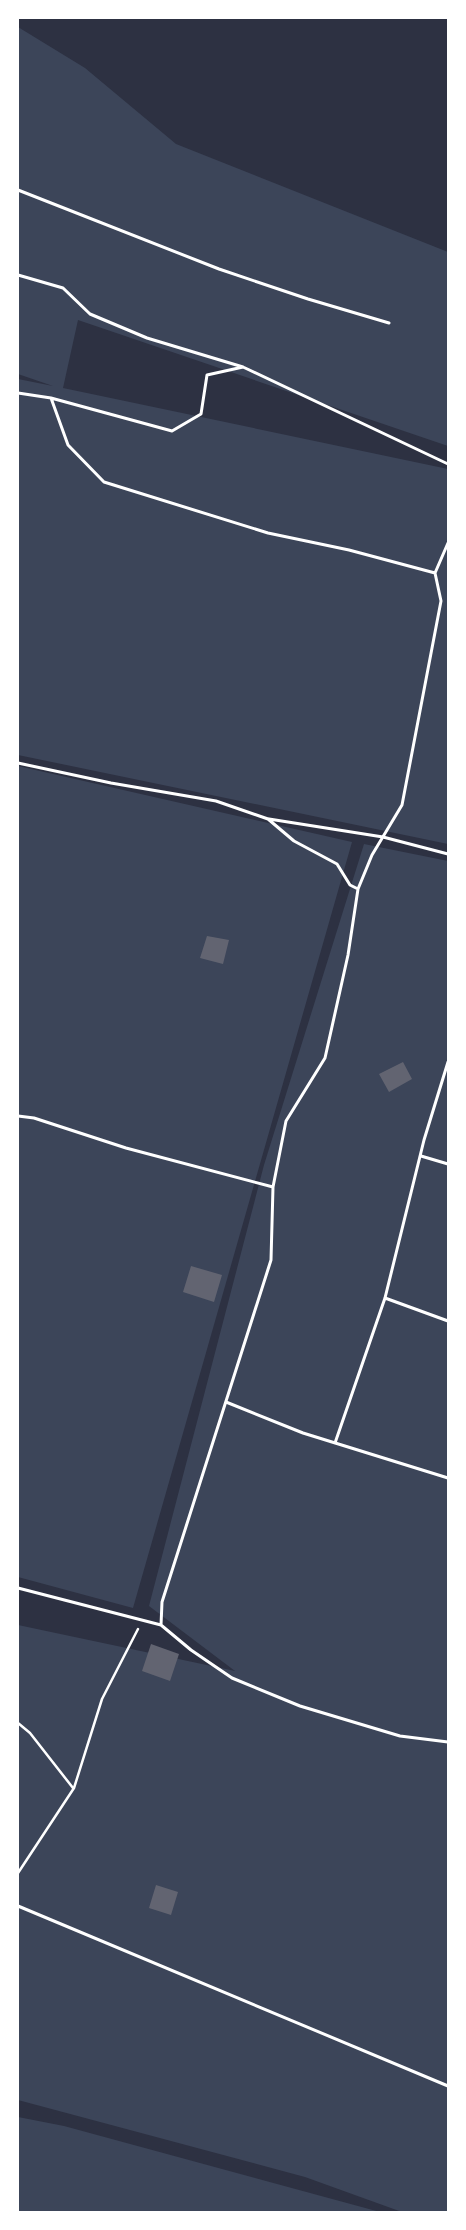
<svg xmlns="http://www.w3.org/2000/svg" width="466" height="2230" viewBox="0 0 466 2230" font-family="Lora,serif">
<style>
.green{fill:#3c4559}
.building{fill:#626471}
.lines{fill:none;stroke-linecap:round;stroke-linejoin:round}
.path{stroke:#fff;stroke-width:2.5}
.service{stroke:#fff;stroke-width:3}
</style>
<rect width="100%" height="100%" fill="#2d3142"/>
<path class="green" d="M18 27 85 68 176 144 448 252V446L78 320 63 388 448 469V844L18 755V379L53 386 18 374Z
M18 766 352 842 133 1608 18 1577Z
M364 844 448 861V2212H402L305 2177 18 2100V1625L235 1671 149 1606 264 1165Z
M18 2117 64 2126 380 2212H18Z"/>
<path class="building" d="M207 936 229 940 223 964 200 958Z
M403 1062 412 1079 389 1092 379 1074Z
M191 1266 222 1275 214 1302 183 1292Z
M151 1644 179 1654 170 1681 142 1671Z
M156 1885 178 1892 171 1915 149 1908Z"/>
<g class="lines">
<path class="path" d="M18 1723 30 1733 73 1788
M18 1873 74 1788 102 1699 138 1629"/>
<path class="service" d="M18 190 219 269 308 299 389 323
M18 275 63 288 90 314 147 338 243 367
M18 393 51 398 172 431 201 414 207 375 243 367 448 464
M51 398 68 445 104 482 268 533 349 550 435 573 441 601 402 805 372 855 358 889 348 955 325 1058 286 1121 273 1187 271 1260 162 1602 161 1625
M435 573 448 543
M18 763 111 783 216 801 268 819 294 841 337 864 350 885 358 889
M269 819 383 837 448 854
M18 1116 34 1118 126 1148 273 1187
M421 1156 448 1164
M385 1298 448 1321
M226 1402 303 1433 448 1478
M335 1443 385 1298 424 1140 448 1062
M18 1588 161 1625 191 1650 232 1678 300 1706 400 1736 448 1742
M18 1906 448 2086"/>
</g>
<rect width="466" height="2230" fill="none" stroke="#ffffff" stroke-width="38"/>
</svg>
